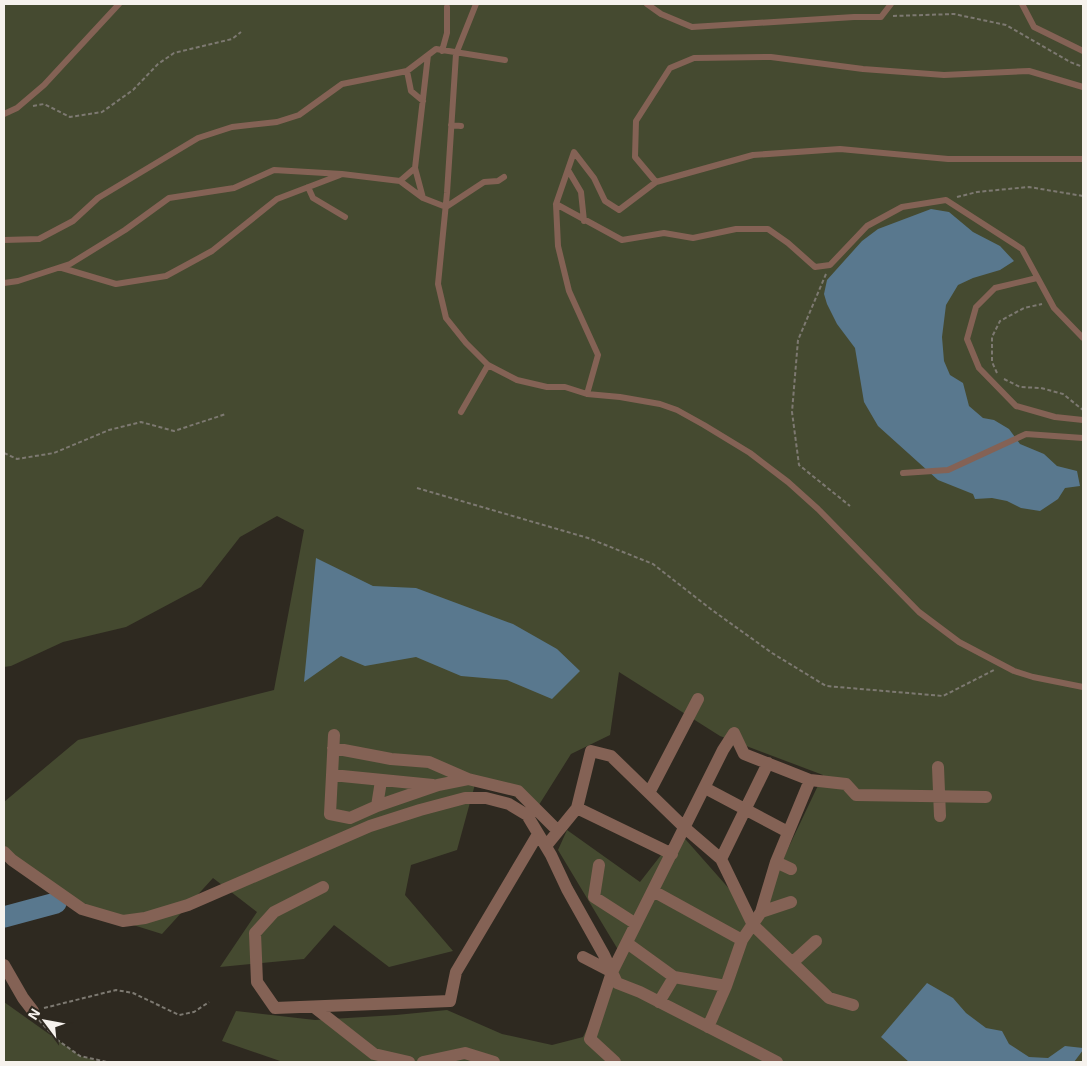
<svg xmlns="http://www.w3.org/2000/svg" width="1087" height="1066" viewBox="0 0 1087 1066" font-family="'Exo 2',sans-serif">
<style>
.green{fill:#454a30}
.water{fill:#59788e}
.lines{fill:none;stroke-linecap:round;stroke-linejoin:round}
.river{stroke:#59788e;stroke-width:21}
.path{stroke:#7d7971;stroke-width:2;stroke-dasharray:4 2.5;stroke-linecap:butt}
.service{stroke:#846255;stroke-width:6}
.minor{stroke:#846255;stroke-width:12}
</style>
<rect width="100%" height="100%" fill="#2e2920"/>
<path class="green" d="M4 4H1083V1062H283L222 1041 236 1011 315 1020 396 1015 447 1010 502 1034 552 1045 583 1037 623 958 558 850 567 830 640 882 679 832 755 918 823 775 720 736 619 672 610 735 571 754 537 808 477 777 457 850 411 865 405 895 453 951 389 967 334 925 304 959 220 967 257 912 213 878 162 934 82 909 4 847V802L78 740 274 690 304 530 277 516 240 537 201 587 126 627 63 642 11 666 4 667Z
M4 1002 80 1056 101 1062H4Z"/>
<path class="water" d="M931 209 949 212 973 232 1000 246 1014 261 1000 270 973 278 958 285 946 305 942 337 944 361 950 375 963 383 969 406 983 418 994 420 1009 429 1020 444 1044 454 1057 466 1077 471 1080 486 1065 488 1058 499 1040 511 1021 508 1007 501 992 498 975 499 973 494 938 480 878 426 864 402 855 348 837 324 827 304 824 294 827 280 862 241 878 229Z
M316 558 373 586 416 588 513 624 557 649 580 671 552 699 507 680 461 676 416 657 365 666 341 656 304 682Z
M927 983 953 998 966 1013 986 1028 1002 1031 1009 1044 1029 1057 1048 1058 1065 1046 1083 1048V1050L1074 1062H909L881 1037Z"/>
<g class="lines">
<path class="river" d="M4 917 56 903"/>
<path class="path" d="M893 16 954 14 1006 25 1070 62 1083 67
M33 106 44 104 70 117 102 112 133 90 158 64 174 53 232 39 241 32
M957 197 977 192 1029 187 1083 196
M826 274 798 340 792 412 799 465 850 506
M997 373 992 362V337L1000 321 1024 308 1042 304
M1004 379 1020 387 1041 388 1063 394 1083 410
M4 453 17 459 54 453 109 430 141 422 174 431 226 414
M417 488 588 538 653 564 712 610 772 653 826 686 943 696 994 670
M44 1008 116 990 133 993 179 1015 194 1012 209 1002
M39 1020 56 1039 80 1056 107 1062"/>
<path class="service" d="M476 4 456 54 447 193 438 284 446 318 466 343 488 365 517 380 547 387H565L587 394 620 397 660 404 677 410 704 425 750 453 788 482 818 509 919 612 959 642 1014 671 1033 677 1083 687
M647 4 661 14 692 27 854 17H881L891 4
M1022 4 1034 27 1083 51
M442 51 447 33V7
M407 71 411 91 423 101
M4 114 17 108 44 85 119 4
M451 125 461 126
M415 168 423 198
M568 170 581 192 584 221
M400 181 415 168 428 55
M656 182 635 157 636 121 670 68 694 58 771 57 863 69 944 75 1029 71 1083 87
M308 187 313 198 345 217
M556 204 622 240 664 233 693 238 736 229H768L788 243 815 267 830 265 867 226 902 207 946 200 1022 249 1054 308 1083 338
M4 240 39 239 73 221 98 198 198 138 232 127 277 122 299 115 342 84 407 71 436 49 505 60
M62 268 116 284 166 276 212 251 277 199 340 175
M1037 278 995 288 976 307 967 339 979 368 1016 406 1055 417 1083 420
M4 283 18 281 70 264 125 230 169 198 234 188 274 170 342 174 400 181 423 198 446 207 484 182 498 181 504 177
M587 394 598 355 569 291 558 246 556 204 574 152 594 178 605 201 619 210 656 182 753 155 840 149 948 159H1083
M461 412 488 365
M903 473 948 470 1026 434 1083 438"/>
<path class="minor" d="M334 735 332 775 433 785
M333 748 391 759 429 762 468 779
M938 767 940 816
M332 775 330 814 350 818 377 806 438 785 468 779 518 791 558 831
M810 780 846 784 856 795 986 797
M705 788 788 832
M649 793 698 699
M377 806 381 781
M577 808 672 854
M546 846 577 808 591 751 611 756 685 828 721 859 753 925 829 998 853 1005
M4 852 12 860 82 909 123 921 145 918 188 905 370 826 420 810 465 798H486L509 804 527 815 551 855 567 889 604 955 617 983 640 992 777 1062
M721 859 768 763
M776 862 791 869
M599 865 594 897 636 924
M323 887 274 912 255 933 257 982 275 1008 450 1001 456 972 538 834
M653 891 742 940
M761 912 791 902
M627 943 674 977 726 986
M583 957 612 972
M793 962 816 941
M4 965 23 998 33 1011
M659 1002 674 977
M314 1007 374 1054 409 1062
M423 1062 465 1053 494 1062
M615 1062 590 1039 612 972 723 750 734 733 744 754 810 780 776 862 761 912 742 940 726 986 708 1027"/>
</g>
<rect width="1087" height="1066" fill="none" stroke="#f6f2ed" stroke-width="10"/>
<g transform="translate(45 1021) rotate(302)" stroke="#2e2920" stroke-width="4" paint-order="stroke">
<path d="M0-4L9 19L0 12L-9 19Z" fill="#f6f2ed"/>
<text y="-8" font-size="14" font-weight="bold" text-anchor="middle" fill="#f6f2ed">N</text>
</g>
</svg>
